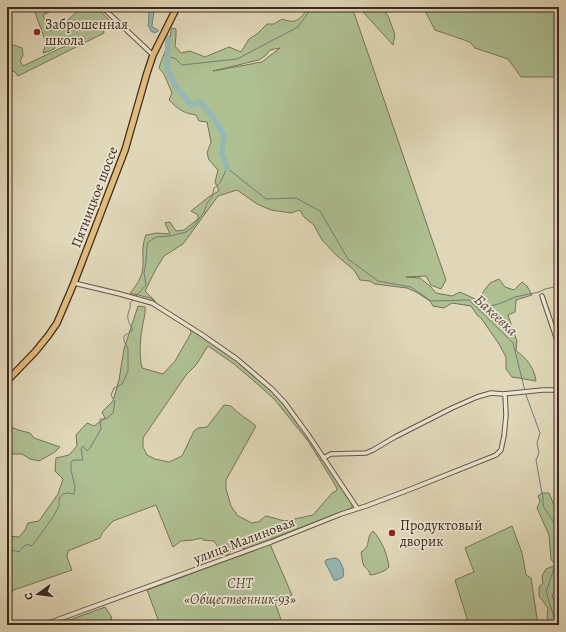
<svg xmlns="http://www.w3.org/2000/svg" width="566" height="632" viewBox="0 0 566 632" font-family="Alegreya,serif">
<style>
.green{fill:#aebf92;stroke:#767458;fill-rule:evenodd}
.water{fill:#95b8b5;stroke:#727e78}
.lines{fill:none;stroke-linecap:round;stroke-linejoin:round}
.stream{stroke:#727e78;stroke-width:1}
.river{stroke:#95b8b5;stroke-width:5.5}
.street-casing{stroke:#665444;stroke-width:5.5}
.primary-casing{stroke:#3e281d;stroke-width:8}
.street{stroke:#ebe5d1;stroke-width:3.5}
.primary{stroke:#e0bc7c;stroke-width:5.5}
.poi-dot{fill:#8f2418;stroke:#ebe5d1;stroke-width:1.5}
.labels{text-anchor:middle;stroke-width:3.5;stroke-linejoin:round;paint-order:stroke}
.poi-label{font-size:14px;fill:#3e281d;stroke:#ebe5d1;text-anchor:start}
.street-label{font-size:14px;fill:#3e281d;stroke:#ebe5d1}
.park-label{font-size:14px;font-style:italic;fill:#544634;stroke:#ebe5d1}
.water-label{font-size:15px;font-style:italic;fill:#544c43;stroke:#ebe5d1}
</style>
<rect width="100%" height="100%" fill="#e0d7b8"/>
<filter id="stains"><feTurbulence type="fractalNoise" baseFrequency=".005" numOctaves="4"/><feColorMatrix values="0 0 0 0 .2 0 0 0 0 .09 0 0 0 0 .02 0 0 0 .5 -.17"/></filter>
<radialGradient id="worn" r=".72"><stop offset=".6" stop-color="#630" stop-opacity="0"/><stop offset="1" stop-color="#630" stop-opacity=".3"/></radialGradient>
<path class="green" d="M42 7H57V8L43 15 50 31 66 22 82 7H96L109 20 103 26 104 33 18 76 15 72 8 70 7 44 14 45 22 48 23 55 20 61 23 66 78 40 72 37 54 39 55 48 50 51 43 53 46 43 35 12Z
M309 7H352L446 280 441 289 431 285 426 276 406 277 420 278 430 286 436 293 452 296 460 292 477 300 490 283 499 279 505 287 514 290 522 282 527 286 532 295 516 300 515 312 508 315 517 341 516 351C526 357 535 369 536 381L512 377 506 369V357L499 344 481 318 477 315 471 306 452 303 444 308 433 306 430 301 416 292 407 288 375 284 370 281 360 280 354 270 336 255 322 240 314 225 304 217 300 210 291 213 271 210 257 204 237 190 218 196 183 244 164 256 156 269 145 291 156 302 150 298 130 293C135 287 140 280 142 273 145 260 140 249 146 235L157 233 170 234 165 223 170 222 176 231 184 230 198 219V215L191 211 210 196 219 191 215 182 218 170 209 160 207 153 211 142 207 122 199 121 196 115C183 113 178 109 169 100L172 93 164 74 159 68C162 58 166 50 169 41 171 37 170 33 172 28L176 29V36L175 46 181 53 190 51 205 57 229 47 241 52 249 39 257 34 267 24H274L282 19C298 25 300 18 309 7ZM280 48 262 62 213 71 259 60 265 56 270 50Z
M361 7H383L389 18 395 35 393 45 364 13Z
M423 7H559V77H521L508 59 475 48 470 42 435 30Z
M138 306 145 307C146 314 143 321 142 329 140 342 139 355 142 368L163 374 175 361 191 333 190 329 203 337 232 357 251 372 280 398 304 431 352 503V508L245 549 237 546 233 548 227 556 223 554 214 541 203 540 202 538 193 540 181 541 173 547 156 505 113 521 102 533 100 538 68 551 67 557 72 570 11 591 7 588V536L19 537 25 530 28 523 39 521 58 494 63 479 55 471 56 458 69 455 77 446 76 435 87 423 94 426 105 418 102 412 113 401 119 380 124 349ZM208 346 234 364 254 381 275 400 308 441 334 483 337 489 336 491 332 493 313 515 285 521 266 516 258 522 252 523 238 516 231 506 226 489V480L256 426C248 419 238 414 231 406L224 405 207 427 198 428 194 431 182 456 169 462 155 459 147 455 143 447V438L186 375 196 365Z
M7 425 18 430 30 433 34 438 60 447 55 452 39 461 30 459 22 454H7Z
M542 493H549L553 503 559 511V519L555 520 557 527 559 529V564L553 562 551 559 549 535 537 508 540 501 538 496Z
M512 526 522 553 526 575 531 578 538 625H469L455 580 474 572 465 548Z
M373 531C382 541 387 553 389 567 386 571 375 575 370 575 369 570 367 569 364 566 362 562 362 557 361 552 372 546 365 538 373 531Z
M269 542 292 595 275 603 283 625H160L147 590 180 578Z
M556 565 559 568 558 588 552 595 558 613 559 621 556 623 551 624 547 618 548 608 539 596V587L543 583 542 576 546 569Z
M105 607 111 616 112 624 109 625H56Z"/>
<path class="water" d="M151 7H155C154 10 152 24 152 27L158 30V31L155 33 151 31 148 25C150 19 147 12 151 7Z
M335 558 338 559C342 564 345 571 343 577L337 580H334L325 562 326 560 329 559Z"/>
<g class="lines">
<path class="stream" d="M167 56 176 59 182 65 237 59 298 27 311 9 323 7
M136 296 146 285 144 273 146 262 147 247 148 242 156 237 170 236 186 232 194 226 204 212 207 203 212 197 214 188 220 183 227 168 266 199 296 198 320 211 348 259 378 281 411 287 431 301 469 300 513 343 526 395 540 433 537 443 539 453 536 460 541 488 543 497V506L559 530
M479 310 504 302 515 297 539 292 545 289 559 286
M7 549 19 552 23 547 27 544 31 546 35 542 53 517 59 506V499L63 494 68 493 74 494 75 487 71 470V462L74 460H83L81 449 83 446 87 451 90 448 101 429 100 419H106L113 413 115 402 111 395 114 388 122 384 128 371V349L124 341V336L133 330C130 325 127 320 128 314 129 309 131 308 130 303L134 299
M555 625 556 623 546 592 559 554"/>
<path class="river" d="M168 38 167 68 175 85 191 105 201 102 212 116 224 135 222 153 227 168"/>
<g class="street-casing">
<path id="street" d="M102 7 153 55
M74 283 120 294 152 303 201 334 237 359 272 389 285 403 309 436 357 508
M542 296 559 346
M323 458 331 454 366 453 373 450 395 437 452 408 477 397 491 393 503 394 543 390H556L559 392
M43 625 271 542 341 514 366 506 411 489 496 455 501 450 504 436 506 415 505 394"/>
</g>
<g class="primary-casing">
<path id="primary" d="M7 381 35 352 48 336 57 323 74 283 125 150 147 73 153 55 177 7"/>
</g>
<use href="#street" class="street"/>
<use href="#primary" class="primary"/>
</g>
<g class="poi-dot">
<circle cx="37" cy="32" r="4"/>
<circle cx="392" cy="533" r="4"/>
</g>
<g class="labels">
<g class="poi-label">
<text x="45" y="29">Заброшенная<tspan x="45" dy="16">школа</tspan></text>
<text x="400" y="530">Продуктовый<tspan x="400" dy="16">дворик</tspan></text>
</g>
<g class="street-label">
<text transform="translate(94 197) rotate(-69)" y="5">Пятницкое шоссе</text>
<text transform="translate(244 540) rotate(-21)" y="5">улица Малиновая</text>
</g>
<g class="park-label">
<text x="240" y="588">СНТ<tspan x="240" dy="16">«Общественник-93»</tspan></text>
</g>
<g class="water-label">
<text transform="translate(496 315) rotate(43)" y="5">Бакеевка</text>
</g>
</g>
<rect width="566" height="632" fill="none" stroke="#e0d7b8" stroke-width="24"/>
<rect x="8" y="8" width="550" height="616" fill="none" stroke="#3e281d" stroke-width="2"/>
<rect x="12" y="12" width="542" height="608" fill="none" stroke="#3e281d"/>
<g transform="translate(38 594) rotate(256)" stroke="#ebe5d1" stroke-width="3" paint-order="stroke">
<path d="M0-3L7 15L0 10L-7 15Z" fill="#3e281d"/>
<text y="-6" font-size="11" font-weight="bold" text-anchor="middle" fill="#3e281d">С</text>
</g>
<rect width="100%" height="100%" filter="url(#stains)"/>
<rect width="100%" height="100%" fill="url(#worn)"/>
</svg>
